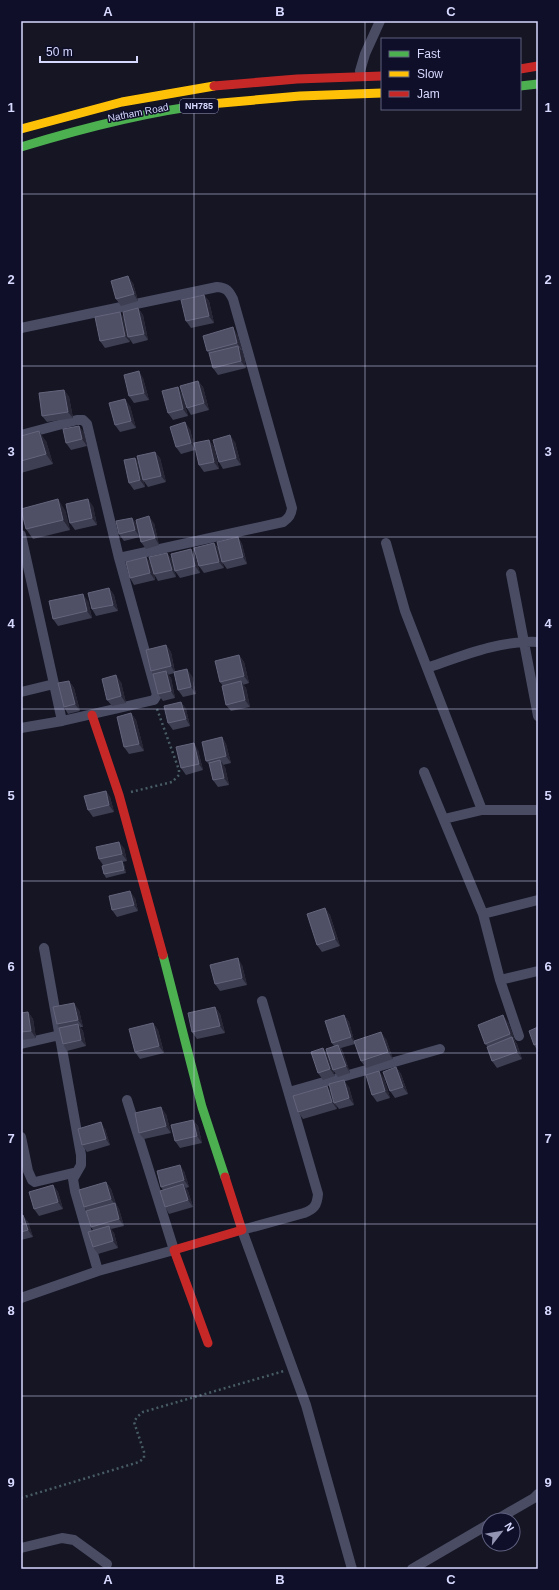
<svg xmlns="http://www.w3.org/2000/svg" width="559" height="1590" viewBox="0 0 559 1590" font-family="Helvetica,sans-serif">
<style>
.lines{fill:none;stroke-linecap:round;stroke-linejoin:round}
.path{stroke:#485c66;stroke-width:2.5;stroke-dasharray:2 3;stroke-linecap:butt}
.street{stroke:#4a4c64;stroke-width:10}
.fast{stroke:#4caf50;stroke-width:9}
.slow{stroke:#ffc107;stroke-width:9}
.jam{stroke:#c62828;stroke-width:9}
.wall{fill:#3e3f52}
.shaded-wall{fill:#272737}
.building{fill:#4f4f65;stroke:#64657d}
.grid{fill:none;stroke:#d7d9ff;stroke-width:1;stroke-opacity:0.55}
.labels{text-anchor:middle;stroke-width:3;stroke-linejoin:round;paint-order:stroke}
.shield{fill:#0f0f29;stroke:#9b9cbf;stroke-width:1}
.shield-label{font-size:9px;font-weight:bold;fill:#d7d9ff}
.street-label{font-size:10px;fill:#d7d9ff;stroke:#0f0f29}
.neatline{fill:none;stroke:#d7d9ff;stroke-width:1.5}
.grid-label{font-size:13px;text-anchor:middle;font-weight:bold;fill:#d7d9ff}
</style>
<rect width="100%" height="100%" fill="#151523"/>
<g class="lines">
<path class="path" d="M131 792 172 782 179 775V770L157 709
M21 1498 139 1462 144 1458V1452L134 1422 137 1417 143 1412 284 1371"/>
<path class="street" d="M360 71 365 54 380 21
M21 328 217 287C227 288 229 291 233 299L292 508C291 515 289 518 283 522L119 558
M21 435 77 420H83L87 424 119 558 157 695 154 700 62 721 21 728
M21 535 54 684
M386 543 405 611 482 810
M511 574 538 716
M427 668C462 656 500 640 538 642
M21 692 54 684 62 721
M424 772 483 914 500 980 519 1036
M444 819 482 810H538
M483 914 538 900
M44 948 81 1155V1165L73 1179 75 1191 98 1271
M500 980 538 971
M262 1001 318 1194C317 1206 314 1209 304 1213L242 1230 306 1405 352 1569
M21 1044 60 1035
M289 1092 440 1049
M21 1137 28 1171 32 1180 35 1182 77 1172
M21 1298 98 1271 174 1250 127 1100
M496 1520 534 1498 538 1494
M21 1548 62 1538 74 1540 107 1564
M412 1569 489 1524"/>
<path class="fast" d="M520 86 538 84
M21 147C83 128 145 112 210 104
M163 955 202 1107 225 1177"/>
<path class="slow" d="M210 104 300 96 382 93
M21 129 122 102 214 86"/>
<path class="jam" d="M520 69 538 66
M214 86 297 79 382 76
M92 715 119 795 163 955
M208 1343 174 1250 242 1230 225 1177"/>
</g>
<path class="wall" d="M133 283 138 301 121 306 116 299Z
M204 295 209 301 214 323 191 328 186 321Z
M138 308 143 315 148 340 133 344 129 338 130 342 105 348 100 341 125 319Z
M237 334 242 350H241L243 353 246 368 218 375 213 368 210 355 207 351Z
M143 378 149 400 134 403 129 396Z
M198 381 203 387 209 410 191 415 187 408Z
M64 390 69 397 73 418 47 422 42 416Z
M182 394 188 416 173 420 168 413Z
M130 406 136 428 120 432 115 425Z
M79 426 84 433 87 446 71 450 66 443Z
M190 429 195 450 181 454 176 447Z
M21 436 46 441 53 464 21 473Z
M209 440 214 447 219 469 204 472 199 465Z
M235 442 241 465 223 469 219 462Z
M155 452 160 458 166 482 148 487 143 480Z
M135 458 140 465 145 487 134 490 129 483Z
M93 506 97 525 75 530 70 523Z
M65 510 70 530 33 539 26 529Z
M154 523 159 545 146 549 141 542 140 537 124 541 119 534 137 524Z
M238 537 242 544 247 564 227 569 222 562 224 568 204 573 199 566 214 543 219 549Z
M191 549 195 556 200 573 180 578 175 571Z
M167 553 172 560 176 577 158 581 154 574 155 580 134 585 130 578 146 557 151 564Z
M109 588 114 595 118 611 96 616 92 609Z
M88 601 92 618 58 626 53 619Z
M166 645 171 652 175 672 192 676 196 694 183 697 178 690 174 673 168 675 171 678 175 698 163 701 158 694 153 674 151 671Z
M239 655 244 662 249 683 243 685 246 688 250 707 231 711 226 705 223 686 220 682Z
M69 681 74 688 80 711 68 714 64 707Z
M121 682 126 703 112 706 107 700Z
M181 702 186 709 190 726 173 730 168 723Z
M131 713 136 720 144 751 129 754 124 747Z
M222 737 226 744 231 763 223 765 225 767 229 785 218 787 213 780 209 764 206 761Z
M198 750 203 770 186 775 181 768Z
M106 791 110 797 114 812 93 817 88 810Z
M124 848 127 861 122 862 124 864 126 873 106 878 104 874 103 865 99 859Z
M135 898 138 911 117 917 112 910Z
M325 908 330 915 340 946 322 952 317 945Z
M242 965 247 985 220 991 215 984Z
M215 1007 220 1014 225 1033 197 1039 192 1032Z
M79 1010 83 1027H80L83 1031 86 1046 67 1051 63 1044 59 1028 57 1024Z
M28 1012 33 1019 36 1038 21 1040V1013Z
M344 1015 349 1022 354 1041 386 1039 393 1059 366 1068 361 1061 355 1044 341 1048 343 1052 350 1073 338 1077 333 1070 331 1064 335 1076 323 1080 318 1073 323 1048 327 1054 334 1046 332 1043Z
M508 1022 515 1041 517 1044 522 1059 497 1068 492 1061 487 1046 485 1044Z
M153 1023 158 1030 164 1053 140 1059 135 1052Z
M538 1027V1051L534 1045Z
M396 1067 401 1074 408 1094 395 1098 390 1091Z
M384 1078 390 1098 377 1102 372 1095Z
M349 1087 354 1105 339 1109 336 1105 337 1109 303 1119 298 1112 330 1090Z
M166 1114 171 1133 144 1139 139 1133Z
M193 1120 198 1126 202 1143 180 1148 175 1141Z
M105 1129 110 1145 87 1152 82 1145Z
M184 1171 189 1187 186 1188 188 1191 193 1207 169 1214 165 1207 163 1190 161 1187Z
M106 1182 111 1189 116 1204 119 1209 124 1226 111 1229 114 1233 118 1248 98 1254 93 1247V1230L91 1227 87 1211 84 1207Z
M53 1185 58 1192 63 1209 39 1216 34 1209Z
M21 1216 28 1222 33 1237 21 1240Z"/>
<path class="shaded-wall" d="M128 276 133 283 138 301 134 294Z
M204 295 209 301 214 323 209 316Z
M138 308 143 315 148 340 144 334Z
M120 312 125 319 130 342 125 336Z
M233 327 237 334 242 350 237 343Z
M238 346 243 353 246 368 241 361Z
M139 371 143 378 149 400 144 393Z
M198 381 203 387 209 410 204 403Z
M178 387 182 394 188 416 183 409Z
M64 390 69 397 73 418 68 412Z
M125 399 130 406 136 428 131 421Z
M185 422 190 429 195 450 191 443Z
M79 426 84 433 87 446 82 439Z
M39 431 46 441 53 464 46 454Z
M230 435 235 442 241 465 236 458Z
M209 440 214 447 219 469 214 462Z
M155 452 160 458 166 482 161 476Z
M135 458 140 465 145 487 140 480Z
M58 499 65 510 70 530 63 520Z
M88 499 93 506 97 525 92 518Z
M149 516 154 523 159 545 155 538Z
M132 518 137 524 140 537 135 530Z
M238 537 242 544 247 564 243 557Z
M214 543 219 550 224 568 219 562Z
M191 549 195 556 200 573 195 566Z
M167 553 172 560 176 577 172 570Z
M146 557 151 564 155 580 150 573Z
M109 588 114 595 118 611 113 605Z
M83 594 88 601 92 618 87 611Z
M166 645 171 652 175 673 171 666Z
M239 655 244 662 249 683 244 676Z
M187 669 192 676 196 694 191 687Z
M166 671 171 678 175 698 171 691Z
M116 675 121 682 126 703 121 696Z
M69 681 74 688 80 711 75 704Z
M241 681 246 688 250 707 245 700Z
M181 702 186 709 190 726 186 719Z
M131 713 136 720 144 751 139 744Z
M222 737 226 744 231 763 226 756Z
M194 743 198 750 203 770 199 764Z
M220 760 225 767 229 785 224 778Z
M106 791 110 797 114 812 109 805Z
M119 842 124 848 127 861 122 854Z
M122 861 124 864 126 873 124 870Z
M130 891 135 898 138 911 134 905Z
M325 908 330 915 340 946 335 939Z
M238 958 242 965 247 985 242 978Z
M74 1003 79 1010 83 1027 78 1020Z
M215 1007 220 1014 225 1033 220 1026Z
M28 1012 33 1019 36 1038 31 1031Z
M344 1015 349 1022 355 1044 351 1037Z
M503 1015 508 1022 515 1041 510 1034Z
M153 1023 158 1030 164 1053 159 1046Z
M78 1024 83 1031 86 1046 81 1040Z
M381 1032 386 1039 393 1059 388 1052Z
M512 1037 517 1044 522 1059 517 1052Z
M338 1045 343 1052 350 1073 346 1066Z
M323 1048 328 1055 335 1076 330 1069Z
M396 1067 401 1074 408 1094 403 1087Z
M379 1071 384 1078 390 1098 385 1091Z
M344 1080 349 1087 354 1105 349 1098Z
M327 1086 332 1093 334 1103 336 1105 337 1109 332 1102Z
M161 1107 166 1114 171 1133 166 1126Z
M193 1120 198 1126 202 1143 197 1136Z
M101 1122 105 1129 110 1145 106 1139Z
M180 1165 184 1171 189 1187 184 1180Z
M106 1182 111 1189 116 1204 119 1209 124 1226 119 1219 115 1204 111 1199Z
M183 1184 188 1191 193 1207 188 1200Z
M53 1185 58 1192 63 1209 58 1202Z
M23 1215 28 1222 33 1237 28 1230Z
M109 1226 114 1233 118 1248 113 1241Z"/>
<path class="building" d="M128 276 134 294 116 299 111 281Z
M204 295 209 316 186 321 181 300Z
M138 308 144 334 128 337 123 312Z
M120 312 125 336 100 341 95 317Z
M233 327 237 343 207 351 203 336Z
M238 346 241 361 213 368 209 353Z
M139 371 144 393 129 396 124 375Z
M198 381 204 403 187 408 180 386Z
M178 387 183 409 168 413 162 391Z
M64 390 68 412 42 416 39 393Z
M125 399 131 421 115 425 109 403Z
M185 422 191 443 176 447 170 427Z
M79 426 82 439 66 443 63 429Z
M39 431 46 454 21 461V436Z
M230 435 236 458 219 462 213 440Z
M209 440 214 462 199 465 194 443Z
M155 452 161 476 143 480 137 456Z
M135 458 140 480 129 483 124 460Z
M58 499 63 520 26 529 21 509Z
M88 499 92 518 70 523 66 504Z
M149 516 155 538 141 542 136 520Z
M132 518 135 530 119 534 116 521Z
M238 537 243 557 222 562 217 542Z
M214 543 219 562 199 566 194 548Z
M191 549 195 566 175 571 171 554Z
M167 553 172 570 154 574 149 557Z
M146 557 150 573 130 578 126 562Z
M109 588 113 605 92 609 88 593Z
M83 594 87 611 53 619 49 601Z
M166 645 171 666 151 671 146 650Z
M239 655 244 676 220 682 215 661Z
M187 669 191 687 178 690 174 672Z
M166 671 171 691 158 694 153 674Z
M116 675 121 696 107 700 102 679Z
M69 681 75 704 64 707 58 683Z
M241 681 245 700 226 705 222 686Z
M181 702 186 719 168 723 164 706Z
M131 713 139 744 124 747 117 717Z
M222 737 226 756 206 761 202 742Z
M194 743 199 764 181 768 176 747Z
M220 760 224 778 213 780 209 763Z
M106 791 109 805 88 810 84 796Z
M119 842 122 854 99 859 96 847Z
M122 861 124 870 104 874 102 866Z
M130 891 134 905 112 910 109 896Z
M325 908 335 939 317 945 307 914Z
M238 958 242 978 215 984 210 965Z
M74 1003 78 1020 57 1024 53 1007Z
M215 1007 220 1026 192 1032 188 1013Z
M28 1012 31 1031 21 1032V1013Z
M344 1015 351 1037 332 1043 325 1021Z
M503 1015 510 1034 485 1044 478 1025Z
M153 1023 159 1046 135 1052 129 1029Z
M78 1024 81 1040 63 1044 59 1028Z
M538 1027V1043L534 1045 529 1031Z
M381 1032 388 1052 361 1061 354 1041Z
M512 1037 517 1052 492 1061 487 1047Z
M338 1045 346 1066 333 1070 326 1049Z
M323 1048 330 1069 318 1073 311 1052Z
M396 1067 403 1087 390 1091 383 1072Z
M379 1071 385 1091 372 1095 366 1075Z
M344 1080 349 1098 334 1103 329 1084Z
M327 1086 332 1102 298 1112 293 1096Z
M161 1107 166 1126 139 1133 135 1113Z
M193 1120 197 1136 175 1141 171 1125Z
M101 1122 106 1139 82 1145 78 1129Z
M180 1165 184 1180 161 1187 157 1171Z
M106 1182 111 1199 84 1207 79 1190Z
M183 1184 188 1200 165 1207 160 1191Z
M53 1185 58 1202 34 1209 29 1192Z
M115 1203 119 1219 91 1227 86 1211Z
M23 1215 28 1230 21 1232V1216Z
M109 1226 113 1241 93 1247 88 1232Z"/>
<path class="grid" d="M194 21V1569M365 21V1569M21 194H538M21 366H538M21 537H538M21 709H538M21 881H538M21 1053H538M21 1224H538M21 1396H538"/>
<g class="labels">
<rect class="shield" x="180" y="99" width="38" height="14" rx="3"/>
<g class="shield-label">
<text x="199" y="109">NH785</text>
</g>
<g class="street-label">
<text transform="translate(138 112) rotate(-11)" y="4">Natham Road</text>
</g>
</g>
<rect width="559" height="1590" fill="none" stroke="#0f0f29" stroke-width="44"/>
<rect x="381" y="38" width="140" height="72" fill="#0f0f29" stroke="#5f607f"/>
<rect x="389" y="51" width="20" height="6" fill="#4caf50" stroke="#5f607f"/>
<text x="417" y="58" font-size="12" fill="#d7d9ff">Fast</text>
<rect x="389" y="71" width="20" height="6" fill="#ffc107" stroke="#5f607f"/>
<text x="417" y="78" font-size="12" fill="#d7d9ff">Slow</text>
<rect x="389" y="91" width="20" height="6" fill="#c62828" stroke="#5f607f"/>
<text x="417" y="98" font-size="12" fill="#d7d9ff">Jam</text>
<g transform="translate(501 1532) rotate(59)"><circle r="19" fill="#0f0f29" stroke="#5f607f"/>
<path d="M0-3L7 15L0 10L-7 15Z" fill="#9394b2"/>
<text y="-6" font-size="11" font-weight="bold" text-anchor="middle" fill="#d7d9ff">N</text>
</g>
<path d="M40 56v6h97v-6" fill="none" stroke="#d7d9ff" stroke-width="2"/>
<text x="46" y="56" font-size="12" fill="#d7d9ff" stroke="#0f0f29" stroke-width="3" paint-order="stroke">50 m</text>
<rect x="22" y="22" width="515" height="1546" class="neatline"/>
<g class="grid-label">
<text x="108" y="16">A</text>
<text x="280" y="16">B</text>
<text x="451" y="16">C</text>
<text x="11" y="112">1</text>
<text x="548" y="112">1</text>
<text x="11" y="284">2</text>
<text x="548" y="284">2</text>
<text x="11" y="456">3</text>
<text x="548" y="456">3</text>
<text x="11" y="628">4</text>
<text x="548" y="628">4</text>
<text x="11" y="800">5</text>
<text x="548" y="800">5</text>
<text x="11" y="971">6</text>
<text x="548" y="971">6</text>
<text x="11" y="1143">7</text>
<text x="548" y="1143">7</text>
<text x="11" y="1315">8</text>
<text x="548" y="1315">8</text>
<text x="11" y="1487">9</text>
<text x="548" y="1487">9</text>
<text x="108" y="1584">A</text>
<text x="280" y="1584">B</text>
<text x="451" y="1584">C</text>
</g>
</svg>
